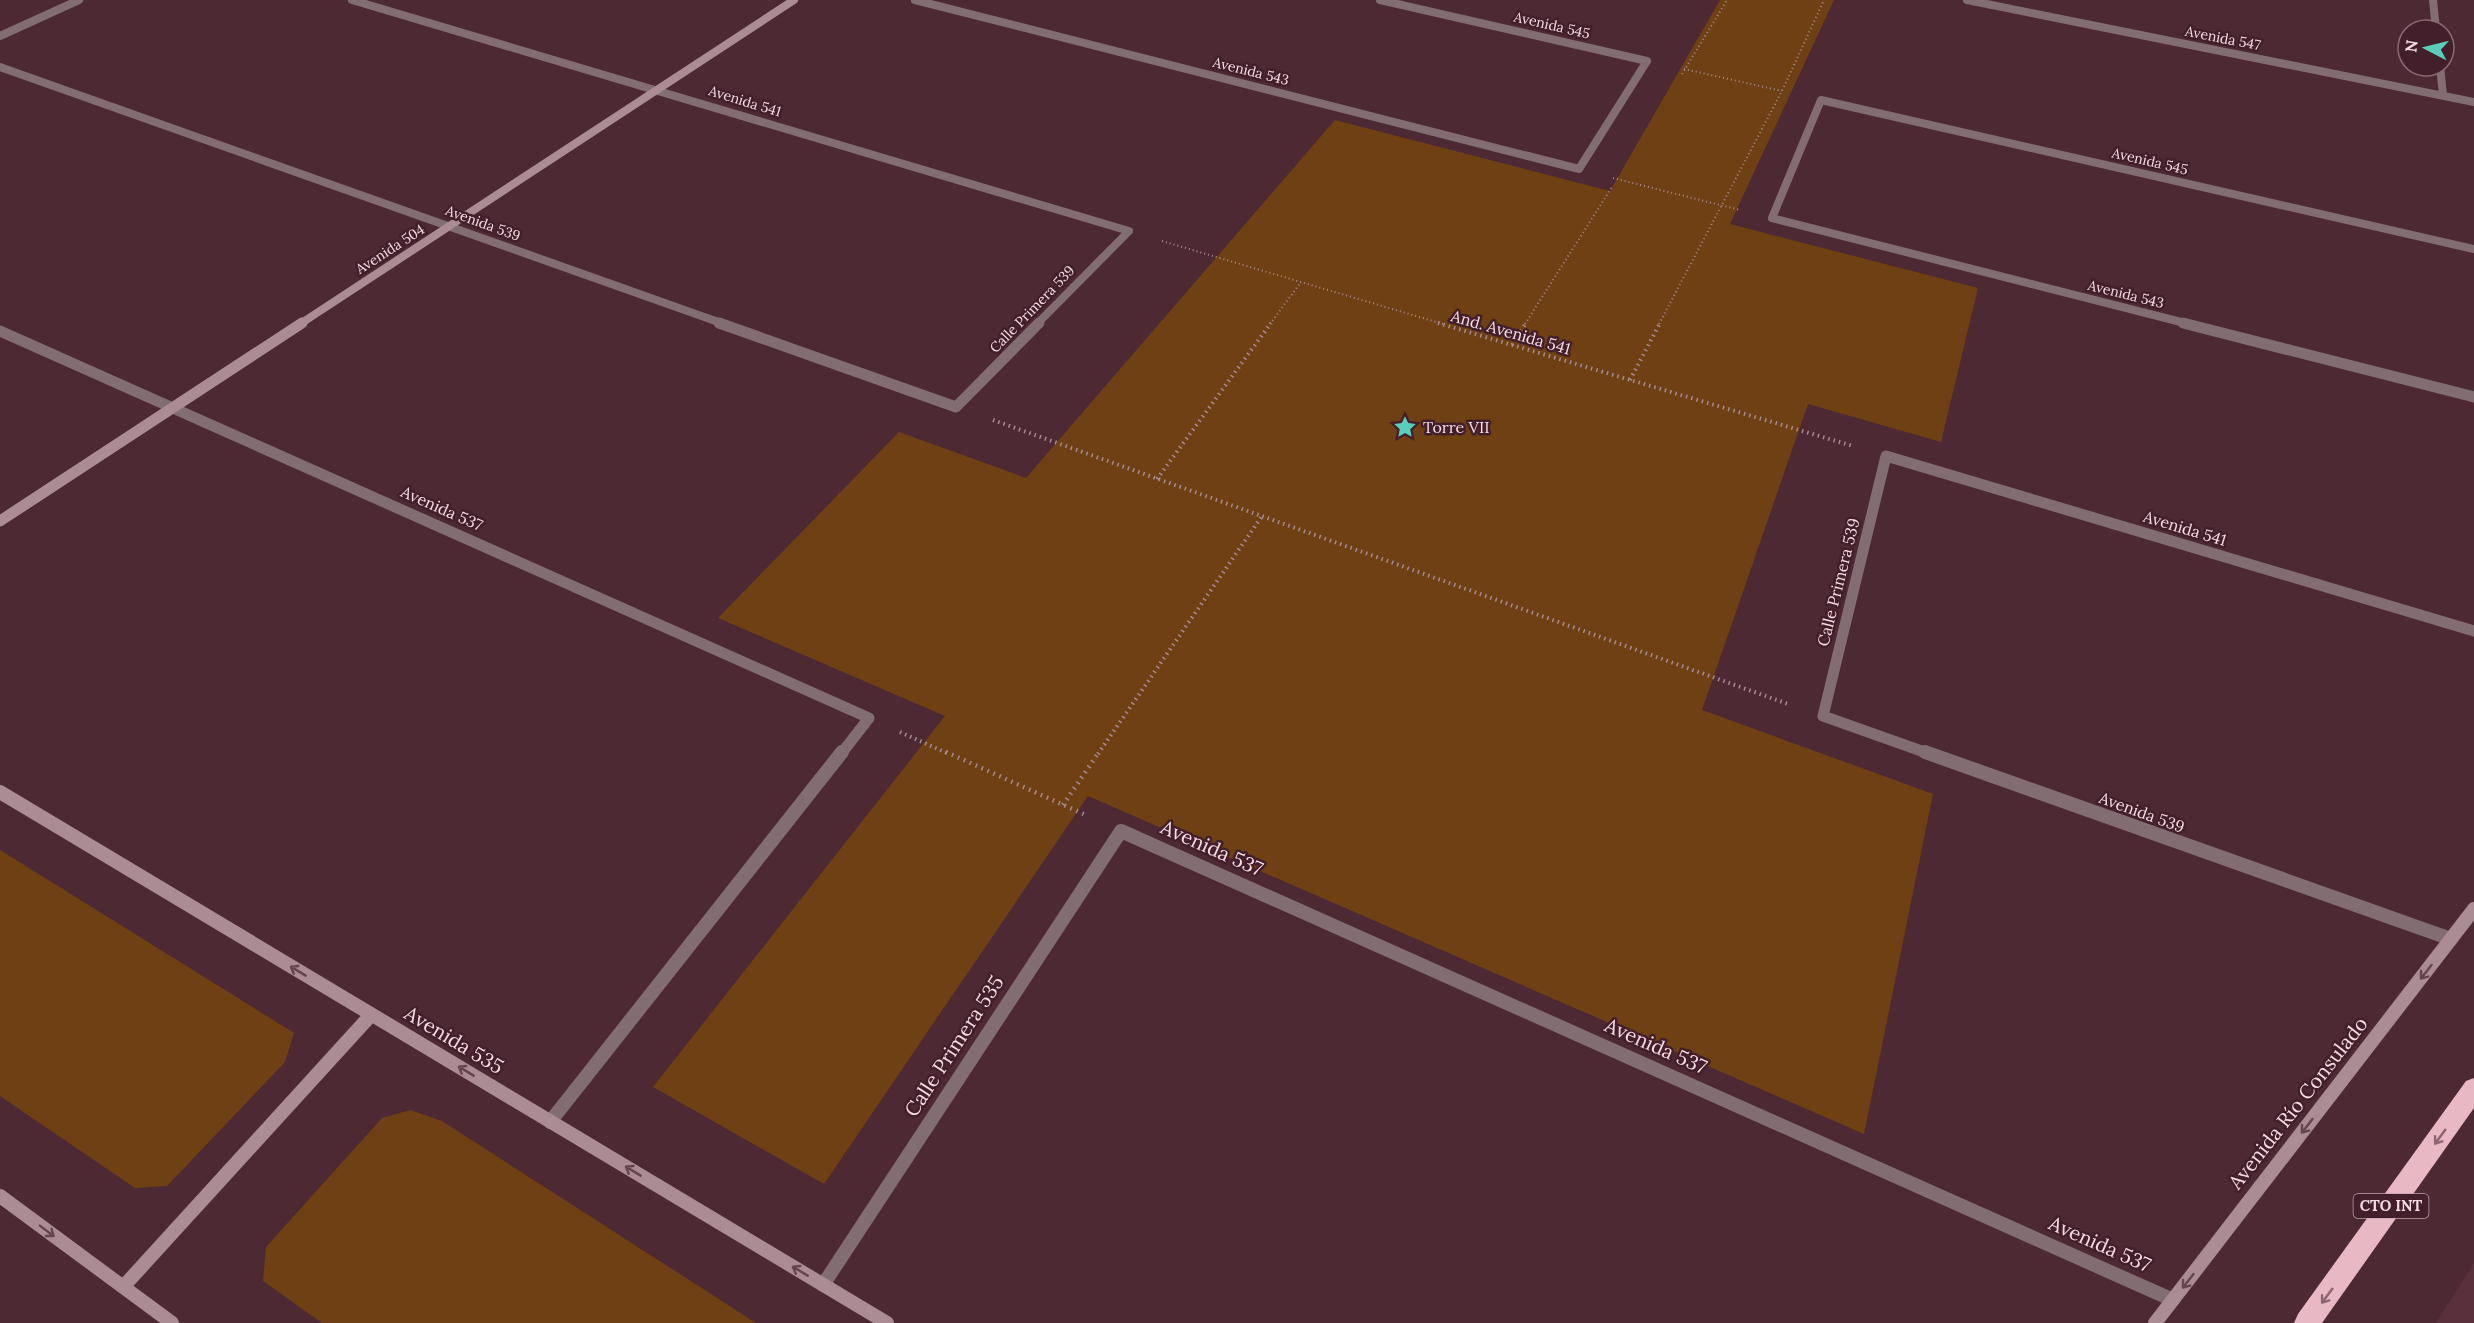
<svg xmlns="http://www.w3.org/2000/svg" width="2474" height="1323" viewBox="0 0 2474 1323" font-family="Lora,serif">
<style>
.built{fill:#5b303d}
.green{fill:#6e4013}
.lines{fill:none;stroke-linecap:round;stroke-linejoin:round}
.path-far2{stroke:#a88a93;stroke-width:2;stroke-dasharray:1 3;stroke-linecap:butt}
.path-far1{stroke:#a88a93;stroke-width:4;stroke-dasharray:1.5 4;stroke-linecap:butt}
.path{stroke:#a88a93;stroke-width:4.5;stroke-dasharray:1.5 5;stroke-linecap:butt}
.street-far2{stroke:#816d72;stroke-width:8}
.street-far1{stroke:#816d72;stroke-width:11}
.street{stroke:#816d72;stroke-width:14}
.secondary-far2{stroke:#ab8c94;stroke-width:8}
.secondary-far1{stroke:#ab8c94;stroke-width:11}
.secondary{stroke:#ab8c94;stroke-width:14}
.highway{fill:#e8b9c5;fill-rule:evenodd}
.oneway{stroke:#67454f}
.oneway2{stroke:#8d6470}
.labels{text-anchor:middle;stroke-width:5;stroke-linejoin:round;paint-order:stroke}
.far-street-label{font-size:14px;fill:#f5dce3;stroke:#421f2a}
.shield{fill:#421f2a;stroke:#bfa3ac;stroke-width:1.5}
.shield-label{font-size:15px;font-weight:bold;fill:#f5dce3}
.street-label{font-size:16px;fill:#f5dce3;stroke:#421f2a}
.poi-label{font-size:16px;fill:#f5dce3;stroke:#421f2a;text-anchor:start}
.near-street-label{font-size:20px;fill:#f5dce3;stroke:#421f2a}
</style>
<rect width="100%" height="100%" fill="#4d2934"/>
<path class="built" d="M2474 1263V1323H2436Z"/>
<path class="green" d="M1720 0H1834L1730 224 1978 288 1941 442 1808 404 1702 710 1933 794 1864 1134 1088 796 824 1184 653 1087 945 716 718 618 899 432 1026 478 1335 120 1610 191Z
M0 850 294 1033 285 1062 167 1186 135 1188 0 1096Z
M410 1110 442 1121 756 1323H322L263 1281 266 1247 382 1118Z"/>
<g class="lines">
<path class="path-far2" d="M1684 69 1782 91
M1682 74 1727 0
M1613 178 1740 210
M1162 241 1443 324
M1270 324 1301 282
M1525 324 1612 187
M1659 324 1782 91 1824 0"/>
<path class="path-far1" d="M1438 323 1853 446
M1512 345 1526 323
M1630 380 1660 323
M993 420 1788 704
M1157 479 1271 323
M900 732 949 754
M1098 754 1262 516"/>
<path class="path" d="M946 752 1088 816
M1063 805 1099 752"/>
<path class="street-far2" d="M352 0 1129 231 1037 324
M915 0 1579 169 1647 61 1380 0
M1967 0 2474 102
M2433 0 2436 30
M0 36 79 0
M2440 66 2443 95
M0 67 724 324
M2189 324 1772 218 1821 100 2474 249"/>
<path class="street-far1" d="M719 323 956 407 1039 323
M2183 323 2474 397
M0 331 869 718 841 754
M1930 754 1823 716 1886 456 2474 631"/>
<path class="street" d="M1925 752 2451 939
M550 1122 842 752
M823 1285 1121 831 2173 1300"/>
<path class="secondary-far2" d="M300 324 794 0"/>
<path class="secondary-far1" d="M0 521 302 323"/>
<path class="secondary" d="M0 792 887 1323
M0 1196 172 1323
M123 1287 371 1015
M2155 1323 2474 909"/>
<path class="highway" d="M2474 1078V1108L2322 1323H2294L2298 1314 2466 1081Z"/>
</g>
<defs><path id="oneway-shaft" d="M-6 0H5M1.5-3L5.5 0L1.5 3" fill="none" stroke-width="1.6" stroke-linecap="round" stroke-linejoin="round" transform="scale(1.5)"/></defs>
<g class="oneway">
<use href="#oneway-shaft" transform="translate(298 971) rotate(-149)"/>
<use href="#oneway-shaft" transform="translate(2426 972) rotate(128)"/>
<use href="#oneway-shaft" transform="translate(466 1071) rotate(-149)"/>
<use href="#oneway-shaft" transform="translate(2307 1126) rotate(128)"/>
<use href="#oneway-shaft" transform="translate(633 1171) rotate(-149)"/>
<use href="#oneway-shaft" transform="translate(47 1231) rotate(37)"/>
<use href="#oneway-shaft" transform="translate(800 1271) rotate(-149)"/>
<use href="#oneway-shaft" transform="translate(2188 1281) rotate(128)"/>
</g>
<g class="oneway2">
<use href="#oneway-shaft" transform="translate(2440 1137) rotate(126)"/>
<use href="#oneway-shaft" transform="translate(2327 1296) rotate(126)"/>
</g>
<defs>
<g id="sight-bare" transform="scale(1.8)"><path d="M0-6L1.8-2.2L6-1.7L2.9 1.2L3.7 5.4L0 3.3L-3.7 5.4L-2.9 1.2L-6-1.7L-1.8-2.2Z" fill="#5bcebb" stroke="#421f2a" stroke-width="2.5" paint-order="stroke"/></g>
</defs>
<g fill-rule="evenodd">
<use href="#sight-bare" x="1405" y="427"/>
</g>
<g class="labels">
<g class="far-street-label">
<text transform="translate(1552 25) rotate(13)" y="5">Avenida 545</text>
<text transform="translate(2223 38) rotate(11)" y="5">Avenida 547</text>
<text transform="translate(1251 71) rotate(14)" y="5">Avenida 543</text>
<text transform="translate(745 101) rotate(17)" y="5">Avenida 541</text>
<text transform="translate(2150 161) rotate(13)" y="5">Avenida 545</text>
<text transform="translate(483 223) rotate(20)" y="5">Avenida 539</text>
<text transform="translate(390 249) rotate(-33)" y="5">Avenida 504</text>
<text transform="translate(2126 294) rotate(14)" y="5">Avenida 543</text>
<text transform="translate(1032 309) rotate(-46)" y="5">Calle Primera 539</text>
</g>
<rect class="shield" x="2353.5" y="1194" width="75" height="24" rx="4.5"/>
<g class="shield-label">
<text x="2391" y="1211">CTO INT</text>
</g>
<g class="street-label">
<text transform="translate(1511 332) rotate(16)" y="6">And. Avenida 541</text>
<text transform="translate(442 508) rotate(24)" y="6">Avenida 537</text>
<text transform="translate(2185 528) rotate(17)" y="6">Avenida 541</text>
<text transform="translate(1838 582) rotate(-76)" y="6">Calle Primera 539</text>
<text transform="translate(2142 812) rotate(20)" y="6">Avenida 539</text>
</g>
<g class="poi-label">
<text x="1423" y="433">Torre VII</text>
</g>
<g class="near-street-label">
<text transform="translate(1212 848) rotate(24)" y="7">Avenida 537</text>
<text transform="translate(454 1040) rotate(31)" y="7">Avenida 535</text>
<text transform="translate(954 1046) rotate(-57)" y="7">Calle Primera 535</text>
<text transform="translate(1656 1046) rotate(24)" y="7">Avenida 537</text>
<text transform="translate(2298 1103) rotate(-52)" y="7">Avenida Río Consulado</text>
<text transform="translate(2100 1244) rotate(24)" y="7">Avenida 537</text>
</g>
</g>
<g transform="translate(2426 48) rotate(277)"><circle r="28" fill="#421f2a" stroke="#8a6b74" stroke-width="1.5"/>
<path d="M0-4.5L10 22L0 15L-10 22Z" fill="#5bcebb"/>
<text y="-9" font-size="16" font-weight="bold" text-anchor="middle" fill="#f5dce3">N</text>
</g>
</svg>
